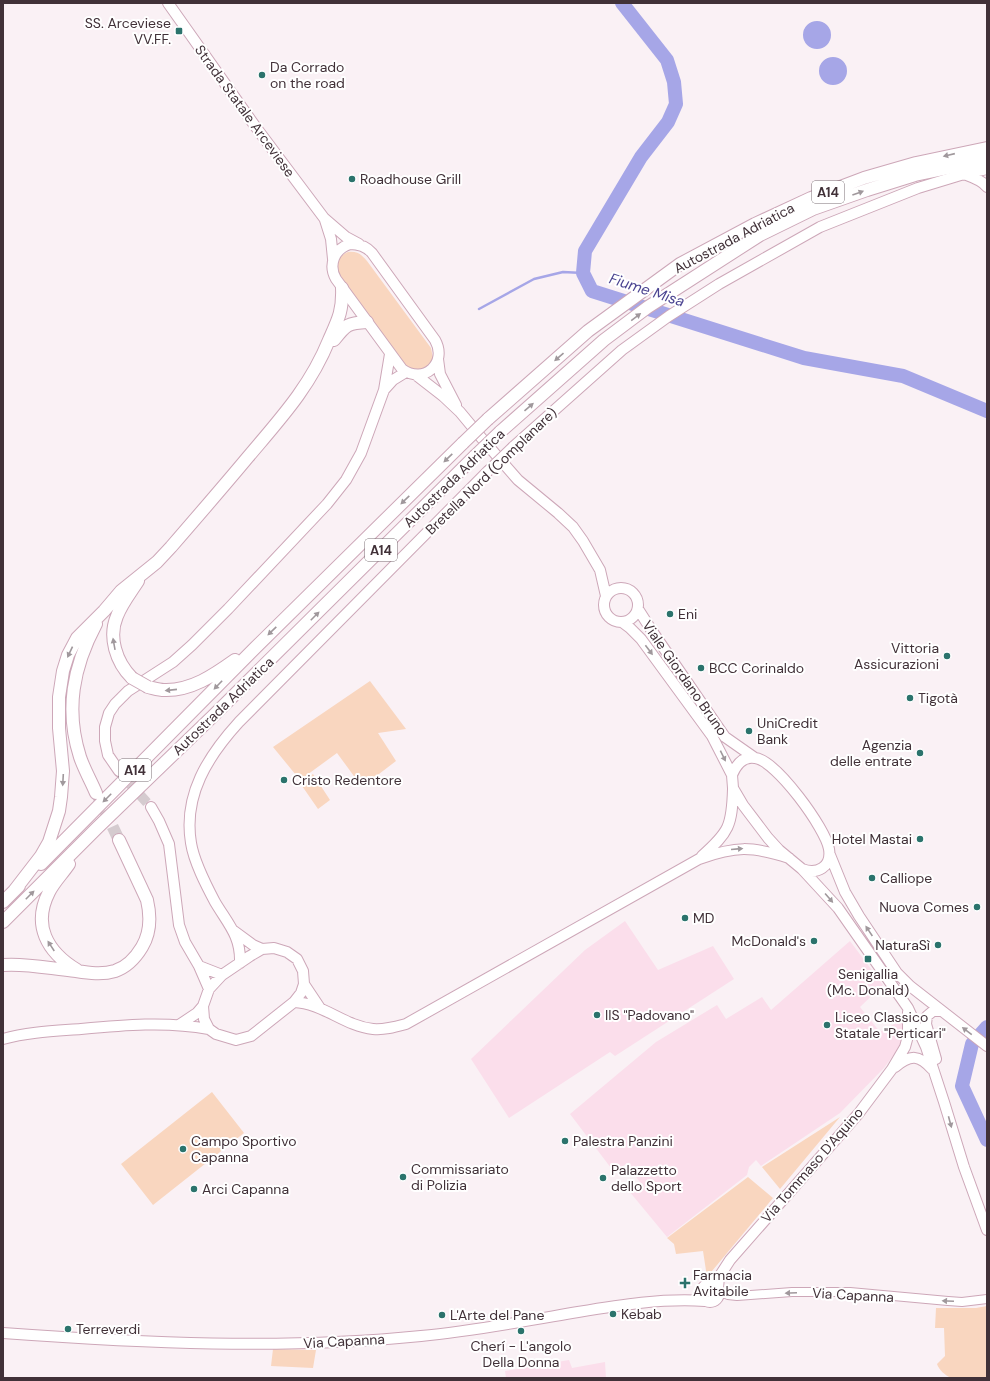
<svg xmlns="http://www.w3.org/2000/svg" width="990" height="1381" viewBox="0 0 990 1381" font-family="'DM Sans',sans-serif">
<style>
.built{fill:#fbdeeb}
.green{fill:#f9d6bf}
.water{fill:#a6a6e7}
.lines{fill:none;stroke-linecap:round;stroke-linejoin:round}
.stream{stroke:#a6a6e7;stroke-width:2.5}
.river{stroke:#a6a6e7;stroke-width:14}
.major-tunnel{stroke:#d5cbcf;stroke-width:10;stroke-dasharray:10 5;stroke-linecap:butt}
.highway-tunnel{stroke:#d5cbcf;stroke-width:12;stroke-dasharray:12 6;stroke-linecap:butt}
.minor-casing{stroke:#cda7b8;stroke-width:10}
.major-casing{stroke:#cda7b8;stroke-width:12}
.highway-casing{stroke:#cda7b8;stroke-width:14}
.minor{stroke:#fff;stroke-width:8}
.major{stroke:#fff;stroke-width:10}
.highway{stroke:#fff;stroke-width:12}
.major-bridge-casing{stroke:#cda7b8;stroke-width:12;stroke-linecap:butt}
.highway-bridge-casing{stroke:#cda7b8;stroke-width:14;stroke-linecap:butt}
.major-bridge{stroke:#fff;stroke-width:10}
.highway-bridge{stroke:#fff;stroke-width:12}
.oneway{fill:#a0989c}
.poi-dot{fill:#2b736c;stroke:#fff;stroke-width:1.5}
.labels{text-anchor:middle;stroke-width:4;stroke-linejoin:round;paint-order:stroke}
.shield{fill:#fff;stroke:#7a6f74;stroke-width:1}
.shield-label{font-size:13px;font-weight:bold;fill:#413138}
.poi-label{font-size:14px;fill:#413138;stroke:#fff;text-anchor:start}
.street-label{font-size:14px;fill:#413138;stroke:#fff}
.water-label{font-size:15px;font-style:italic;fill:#4b4491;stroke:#fff}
</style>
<rect width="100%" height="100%" fill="#faf1f5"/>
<path class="built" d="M625 921 658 970 713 946 734 979 615 1056 610 1052 509 1118 471 1059 585 950Z
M850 941 883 985 860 1007 880 1032 903 1019 904 1030 902 1040 897 1050 884 1068 840 1113 761 1166 756 1160 749 1167 747 1175 667 1237 629 1191 640 1182 626 1164 614 1172 570 1114 656 1042 717 1005 726 1019 762 997 771 1010Z
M569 1360 572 1368 605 1362 606 1378H506L505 1371Z"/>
<path class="green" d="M348 252C357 251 361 254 367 261L431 348 433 358 428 368 409 371 340 278C335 268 336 257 348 252Z
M370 681 406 729 378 733 396 761 362 787 337 753 300 780 273 747Z
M313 774 330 800 318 809 300 783Z
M212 1092 244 1133 153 1205 121 1164Z
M840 1117 780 1189 762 1167Z
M748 1177 773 1198 707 1277 703 1251 676 1254 674 1244 667 1238Z
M987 1306V1378H951C945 1375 939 1370 937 1364L945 1356 944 1328H935L936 1308H976Z
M273 1349 316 1350 313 1368 271 1366Z"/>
<path class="water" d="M803 35a14 14 0 1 1 28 0a14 14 0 1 1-28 0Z
M819 71a14 14 0 1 1 28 0a14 14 0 1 1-28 0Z"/>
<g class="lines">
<path class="stream" d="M479 309 534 279 563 272 583 273"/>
<path class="river" d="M622 3 667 60 674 82 676 104 668 122 641 157 585 251 583 273 592 291 804 358 903 376 987 411
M987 1027 972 1044 962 1086 987 1140"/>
<path class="major-tunnel" d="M120 773 151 807"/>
<path class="highway-tunnel" d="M97 794 119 840"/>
<g class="minor-casing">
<path id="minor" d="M719 1291 728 1295 737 1296 792 1292H850L948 1301 962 1302 987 1299"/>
</g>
<g class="major-casing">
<path id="major" d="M168 3 255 126 324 218 346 237 359 244
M964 174C972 177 982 180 987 187
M325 220 331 239 333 259
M350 244C359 244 366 246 372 253L435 340C448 363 424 385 402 369L336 279C328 265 334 249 350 244Z
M438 359 440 374 456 405
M416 375 443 396 460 412 484 441 518 480 558 513 573 527 583 541 600 570 606 596
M384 390 393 380 406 372
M513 447 622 350 669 316 719 284 820 227 918 188 964 174 987 169
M604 605a17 17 0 1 1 34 0a17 17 0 1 1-34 0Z
M638 609 652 631 720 730 725 737 755 758
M622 622 630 628 641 639 712 736 732 775 733 788 743 805 768 838 779 850 802 869C817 875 832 867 829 849 826 829 776 760 755 758 743 756 736 765 732 775
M119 771 108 755 105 741V727L109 713 115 704 128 691 173 662 192 645 228 609 327 504 346 480 361 453 384 390 390 354
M151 807 159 821 169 844 179 925 185 942 199 966 209 989
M830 855 845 892 859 916 897 973 910 986 987 1046
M702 856C729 832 732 826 733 789
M802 869 838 908 908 1008 926 1047 944 1102 964 1167 987 1230
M234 931 253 945 262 949
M274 948 287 952 297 959 303 971 304 984 301 993 294 1002 251 1036 236 1040 216 1034 209 1029 204 1019 203 1006 209 989 222 975 250 956 262 949Z
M240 963C241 936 228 924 215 902 206 885 194 862 191 843 183 795 208 756 239 722L488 471
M199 966 222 975
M304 984 320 1008
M294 1002C323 1003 344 1026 373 1029 385 1030 395 1027 406 1024L699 859C736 846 751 846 789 858
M179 1025 197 1013 203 1006
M3 1039C28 1032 55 1031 81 1029 123 1025 167 1021 209 1029
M936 1059 926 1024 927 1016 933 1011H941
M895 1067C911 1054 919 1055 932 1069
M701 1293a9 9 0 1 1 18 0a9 9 0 1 1-18 0Z
M718 1288 719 1277 730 1260 859 1113 892 1069 905 1047 908 1036V1012
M3 1333C142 1343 282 1350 421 1336 474 1331 526 1321 578 1312 620 1305 663 1298 705 1301"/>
</g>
<g class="highway-casing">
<path id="highway" d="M334 340C346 325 347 323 367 322
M488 419 588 331 680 264 755 224 811 198 864 178 916 163 987 148
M500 432 604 340 648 307 760 235 813 209 867 190 915 175 987 160
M96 624C73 667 65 710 80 757 84 769 91 781 96 793
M132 678C116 662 108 637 117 616 122 603 131 592 138 581
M148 687C153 688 159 690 164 690 191 691 214 675 235 660
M41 864 255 648 463 443
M69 864C63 873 54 882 49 892 32 925 47 952 77 970
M14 891 41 856 49 842 59 811 61 797 63 771 59 728V697L63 671 68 655 77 638 104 611 121 591 157 562 171 547C197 517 223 487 248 457 280 419 310 387 329 340 338 320 343 311 342 288
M3 902 19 886
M3 922 97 828 213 716 475 456
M3 965C27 963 52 969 76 971 89 973 102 975 115 971 127 967 136 957 142 947 151 932 151 917 147 900L119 840"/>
</g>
<use href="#minor" class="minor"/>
<use href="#major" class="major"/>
<use href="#highway" class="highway"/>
<g class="major-bridge-casing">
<path id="major-bridge" d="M488 471 513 447"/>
</g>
<g class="highway-bridge-casing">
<path id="highway-bridge" d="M463 443 488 419
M475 456 500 432
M132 678 148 687"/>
</g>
<use href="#major-bridge" class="major-bridge"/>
<use href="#highway-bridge" class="highway-bridge"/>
</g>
<defs><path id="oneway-solid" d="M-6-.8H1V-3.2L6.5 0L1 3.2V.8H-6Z"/></defs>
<g class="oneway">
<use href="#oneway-solid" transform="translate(949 155) rotate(167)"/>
<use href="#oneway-solid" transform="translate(858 193) rotate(-20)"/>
<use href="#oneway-solid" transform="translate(636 317) rotate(-37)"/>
<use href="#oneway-solid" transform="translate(559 357) rotate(139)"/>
<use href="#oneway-solid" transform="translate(529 407) rotate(-41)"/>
<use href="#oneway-solid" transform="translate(448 458) rotate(136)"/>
<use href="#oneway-solid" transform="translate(405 500) rotate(136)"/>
<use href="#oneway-solid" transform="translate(315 616) rotate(-45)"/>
<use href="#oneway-solid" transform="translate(272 631) rotate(136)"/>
<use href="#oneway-solid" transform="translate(114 644) rotate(-100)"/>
<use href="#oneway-solid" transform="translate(649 650) rotate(53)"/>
<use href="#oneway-solid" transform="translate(70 652) rotate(115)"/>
<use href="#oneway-solid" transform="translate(218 685) rotate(134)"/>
<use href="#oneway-solid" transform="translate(171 690) rotate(174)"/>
<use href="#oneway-solid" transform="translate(723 756) rotate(64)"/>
<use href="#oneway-solid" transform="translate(63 780) rotate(93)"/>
<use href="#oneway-solid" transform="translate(107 798) rotate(135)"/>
<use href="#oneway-solid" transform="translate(737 849) rotate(-5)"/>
<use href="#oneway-solid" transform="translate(30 895) rotate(-45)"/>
<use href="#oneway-solid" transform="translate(829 898) rotate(49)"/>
<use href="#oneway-solid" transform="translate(869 931) rotate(-124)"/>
<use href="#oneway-solid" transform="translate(51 946) rotate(-123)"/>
<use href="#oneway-solid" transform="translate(967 1031) rotate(-143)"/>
<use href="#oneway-solid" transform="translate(950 1122) rotate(75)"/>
<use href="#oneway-solid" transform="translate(791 1293) rotate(178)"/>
<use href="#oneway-solid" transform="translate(948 1301) rotate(-177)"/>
</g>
<g class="poi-dot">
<rect x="175" y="27" width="8" height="8" rx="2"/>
<circle cx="262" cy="75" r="4"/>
<circle cx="352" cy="179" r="4"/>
<circle cx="670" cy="614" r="4"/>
<circle cx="947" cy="656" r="4"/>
<circle cx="701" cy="668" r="4"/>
<circle cx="910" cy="698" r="4"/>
<circle cx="749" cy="731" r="4"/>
<circle cx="920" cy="753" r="4"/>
<circle cx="284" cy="780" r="4"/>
<circle cx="920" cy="839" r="4"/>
<circle cx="872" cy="878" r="4"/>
<circle cx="977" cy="907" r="4"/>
<circle cx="685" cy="918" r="4"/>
<circle cx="814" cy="941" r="4"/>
<circle cx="938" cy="945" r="4"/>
<rect x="864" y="955" width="8" height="8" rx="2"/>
<circle cx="597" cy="1015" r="4"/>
<circle cx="827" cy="1025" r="4"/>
<circle cx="565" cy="1141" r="4"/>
<circle cx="183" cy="1149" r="4"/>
<circle cx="403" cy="1177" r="4"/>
<circle cx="603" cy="1178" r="4"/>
<circle cx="194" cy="1189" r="4"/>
<path d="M683 1277h4v4h4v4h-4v4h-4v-4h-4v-4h4z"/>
<circle cx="613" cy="1314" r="4"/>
<circle cx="442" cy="1315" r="4"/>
<circle cx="68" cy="1329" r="4"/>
<circle cx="521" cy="1331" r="4"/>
</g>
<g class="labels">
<g class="shield">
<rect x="812" y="181" width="32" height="22" rx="3"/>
<rect x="365" y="539" width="32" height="22" rx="3"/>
<rect x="119" y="759" width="32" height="22" rx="3"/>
</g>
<g class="shield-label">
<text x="828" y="197">A14</text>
<text x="381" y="555">A14</text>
<text x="135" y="775">A14</text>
</g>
<g class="poi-label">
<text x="171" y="28" text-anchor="end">SS. Arceviese<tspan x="171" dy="16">VV.FF.</tspan></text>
<text x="270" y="72">Da Corrado<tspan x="270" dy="16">on the road</tspan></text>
<text x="360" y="184">Roadhouse Grill</text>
<text x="678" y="619">Eni</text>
<text x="939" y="653" text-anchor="end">Vittoria<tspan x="939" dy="16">Assicurazioni</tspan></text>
<text x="709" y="673">BCC Corinaldo</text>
<text x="918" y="703">Tigotà</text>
<text x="757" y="728">UniCredit<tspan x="757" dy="16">Bank</tspan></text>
<text x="912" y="750" text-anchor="end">Agenzia<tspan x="912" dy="16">delle entrate</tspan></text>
<text x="292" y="785">Cristo Redentore</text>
<text x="912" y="844" text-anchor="end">Hotel Mastai</text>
<text x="880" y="883">Calliope</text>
<text x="969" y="912" text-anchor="end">Nuova Comes</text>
<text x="693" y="923">MD</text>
<text x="806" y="946" text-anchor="end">McDonald's</text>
<text x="930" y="950" text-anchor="end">NaturaSì</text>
<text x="868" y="979" text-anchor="middle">Senigallia<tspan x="868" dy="16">(Mc. Donald)</tspan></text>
<text x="605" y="1020">IIS "Padovano"</text>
<text x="835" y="1022">Liceo Classico<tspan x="835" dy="16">Statale "Perticari"</tspan></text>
<text x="191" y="1146">Campo Sportivo<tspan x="191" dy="16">Capanna</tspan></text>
<text x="573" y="1146">Palestra Panzini</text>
<text x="411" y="1174">Commissariato<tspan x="411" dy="16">di Polizia</tspan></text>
<text x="611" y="1175">Palazzetto<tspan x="611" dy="16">dello Sport</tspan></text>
<text x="202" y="1194">Arci Capanna</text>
<text x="693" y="1280">Farmacia<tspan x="693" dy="16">Avitabile</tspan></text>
<text x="621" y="1319">Kebab</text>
<text x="450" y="1320">L'Arte del Pane</text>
<text x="76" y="1334">Terreverdi</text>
<text x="521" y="1351" text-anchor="middle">Cherí - L'angolo<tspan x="521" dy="16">Della Donna</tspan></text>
</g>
<g class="street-label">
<text transform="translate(245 111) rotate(54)" y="5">Strada Statale Arceviese</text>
<text transform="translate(734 238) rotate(-28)" y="5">Autostrada Adriatica</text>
<text transform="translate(491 471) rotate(-44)" y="5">Bretella Nord (Complanare)</text>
<text transform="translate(454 478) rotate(-44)" y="5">Autostrada Adriatica</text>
<text transform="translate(685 678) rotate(55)" y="5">Viale Giordano Bruno</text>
<text transform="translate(223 706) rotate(-44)" y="5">Autostrada Adriatica</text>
<text transform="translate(812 1165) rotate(-49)" y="5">Via Tommaso D'Aquino</text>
<text transform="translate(853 1295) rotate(3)" y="5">Via Capanna</text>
<text transform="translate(344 1341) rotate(-3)" y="5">Via Capanna</text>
</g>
<g class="water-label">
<text transform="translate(647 290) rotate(18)" y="5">Fiume Misa</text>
</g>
</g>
<rect width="990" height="1381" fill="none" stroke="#413138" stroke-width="8"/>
</svg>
